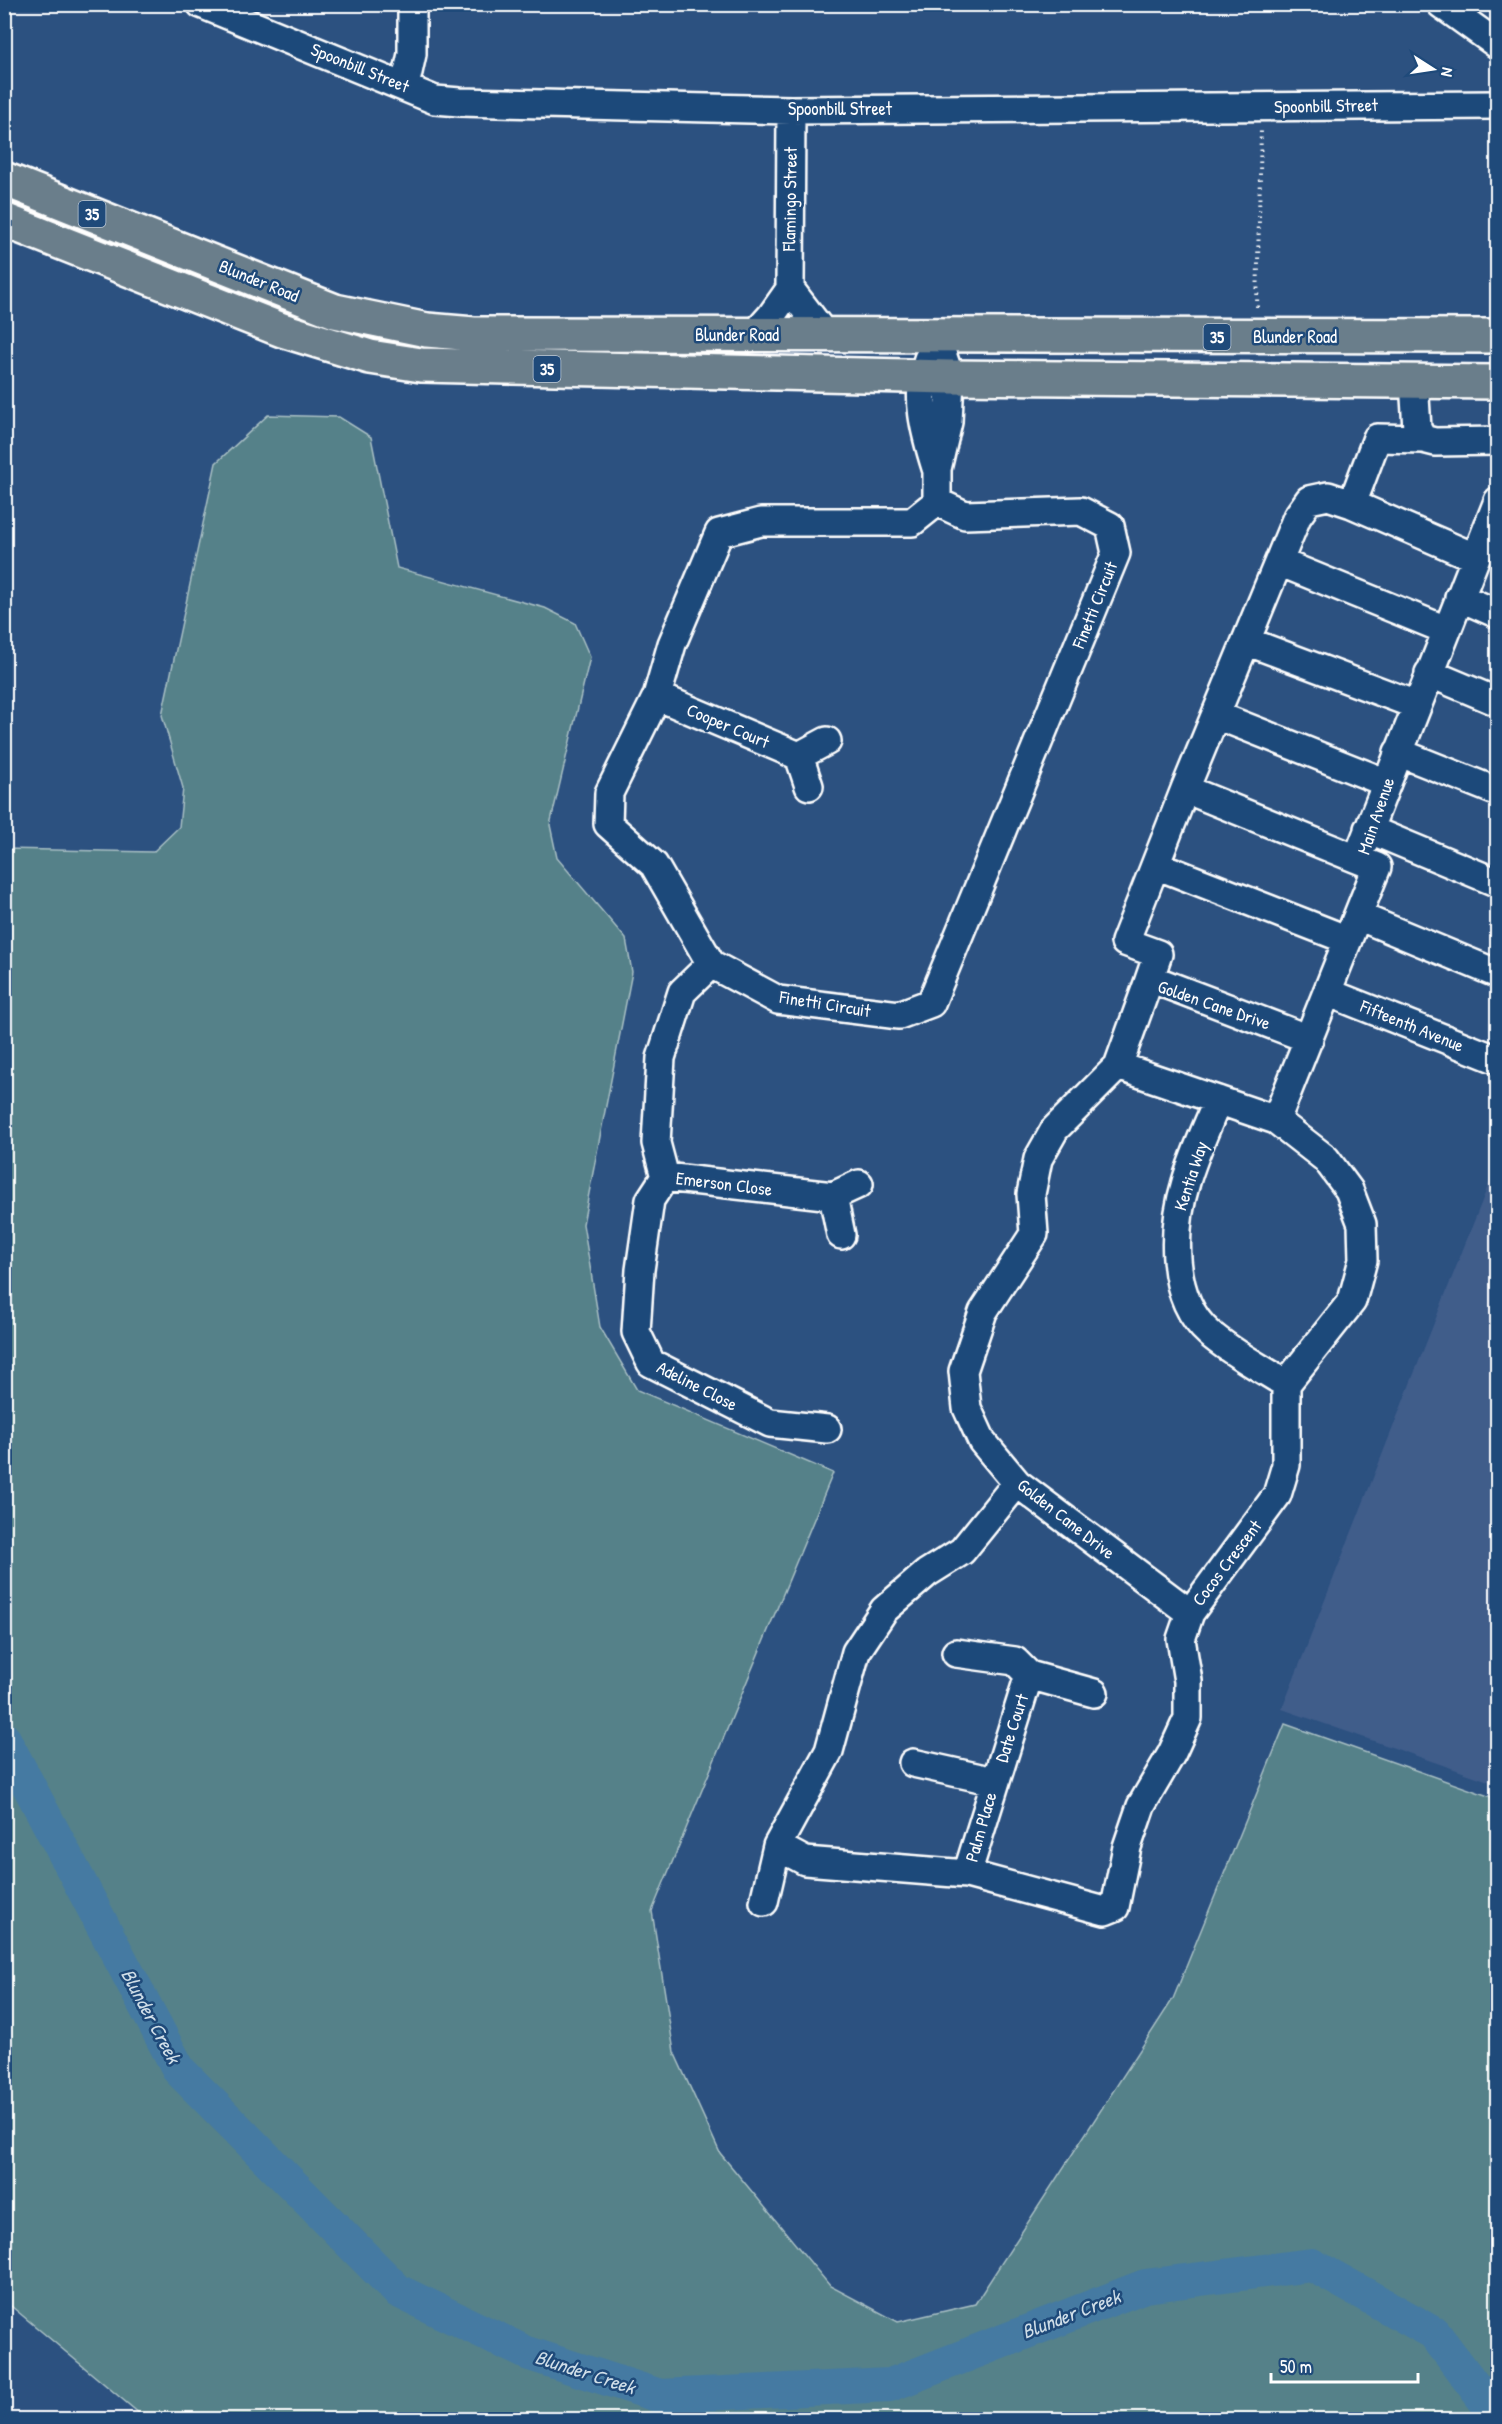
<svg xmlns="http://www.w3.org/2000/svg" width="1502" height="2424" viewBox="0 0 1502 2424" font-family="'Patrick Hand',sans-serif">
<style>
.built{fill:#405d8a}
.green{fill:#548189;stroke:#aac0c4;stroke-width:1.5}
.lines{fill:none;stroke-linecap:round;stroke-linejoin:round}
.river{stroke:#457aa2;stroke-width:34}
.minor-casing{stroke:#fff;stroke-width:32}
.major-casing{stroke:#fff;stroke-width:38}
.path{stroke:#fff;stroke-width:4;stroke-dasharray:1.5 4.5;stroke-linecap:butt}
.minor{stroke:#1f4a7a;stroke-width:27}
.major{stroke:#6b7e8b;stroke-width:33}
.labels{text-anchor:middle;stroke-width:5;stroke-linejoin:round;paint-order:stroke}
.shield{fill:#1f4a7a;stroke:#bcc9d7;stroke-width:1.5}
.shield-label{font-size:16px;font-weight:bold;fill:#fff}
.street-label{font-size:18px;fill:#fff;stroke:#1f4a7a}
.water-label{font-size:20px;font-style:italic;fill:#d0dee8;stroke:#1f4a7a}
</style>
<rect width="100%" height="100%" fill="#2c5180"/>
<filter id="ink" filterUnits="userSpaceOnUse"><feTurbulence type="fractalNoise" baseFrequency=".0167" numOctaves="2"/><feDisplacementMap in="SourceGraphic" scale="12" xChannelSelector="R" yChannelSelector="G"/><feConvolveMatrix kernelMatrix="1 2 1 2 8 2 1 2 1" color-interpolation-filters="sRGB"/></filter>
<g filter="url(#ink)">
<path class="built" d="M1497 1163V1784L1282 1709Z"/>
<path class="green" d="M268 415 339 417 371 437 397 568 545 608 575 623 590 657 550 825 557 858 626 939 632 972 583 1224 600 1327 637 1390 833 1473 652 1911 674 2052 720 2153 830 2286 898 2322 975 2304 1173 1999 1285 1724 1497 1799V2419H146L5 2301V849L153 852 179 827 183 788 162 715 216 463Z"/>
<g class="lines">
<path class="river" d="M4 1739 179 2070 398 2291 527 2353 660 2396 890 2385 1145 2286 1312 2265 1434 2333 1498 2418"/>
<g class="minor-casing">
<path id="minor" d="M201 4 435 100 460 102 791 110 1498 105
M1441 4 1498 45
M405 86 412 54V4
M790 289 825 335
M754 335 771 316 790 289 791 110
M936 336 950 377 948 422 937 469V502
M928 359C914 395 925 433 936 468
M1414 381 1417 429 1423 439 1435 442 1498 441
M1423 439 1377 438 1352 504 1474 557
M937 502 965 515 1081 511 1110 526 1116 553 931 1003 899 1015 778 1000 711 964 654 865 608 824 609 793 657 696 672 644 719 533 761 522H912Z
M1279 562 1446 630
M1459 597 1498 614
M1246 641 1416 705
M1429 673 1498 702
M657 696 799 756 809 786
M1216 715 1387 783
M1398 752 1498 792
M799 756 827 741
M1185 789 1297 517 1309 500 1328 496 1352 504
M1368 829 1498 883
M1156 865 1348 940
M1358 916 1498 974
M711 964 682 992 661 1058 656 1143 665 1177 833 1196 859 1184
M1148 983 1158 954 1125 942 1185 789 1357 859
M1327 992 1498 1060
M1218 1100C1207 1127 1194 1154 1186 1182 1172 1228 1169 1298 1209 1333 1232 1353 1261 1368 1286 1384
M1276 1120 1377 867 1357 859 1498 501
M665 1177 650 1200 640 1270 636 1332 651 1363 770 1423 827 1429
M833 1196 841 1235
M1190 1613 1017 1483 982 1441 967 1408 963 1371 983 1312 1034 1234 1031 1194 1038 1159 1055 1129 1118 1066 1148 983 1157 981 1309 1039
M956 1653 1015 1661 1029 1675 1094 1693
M913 1763 994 1781
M777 1846 805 1861 967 1874 1105 1911 1115 1907 1127 1847 1141 1806 1172 1753 1188 1718V1681L1181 1639 1190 1613 1277 1495 1286 1465V1384L1352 1301 1363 1260 1362 1224 1349 1190 1326 1159 1276 1120 1118 1066
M967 1874 1029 1675
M764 1902 777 1846 829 1751 856 1652 884 1610 927 1573 962 1551 1017 1483"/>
</g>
<g class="major-casing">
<path id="major" d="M4 179 335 311 427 330 474 334 1498 336
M4 220 282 330 370 357 421 365 950 377 1498 382"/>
</g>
<path class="path" d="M1257 307 1261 129"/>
<use href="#minor" class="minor"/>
<use href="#major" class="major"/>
</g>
</g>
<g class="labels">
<g class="shield">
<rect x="78.5" y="201" width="27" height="26" rx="4.5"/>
<rect x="1203.5" y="324" width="27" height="26" rx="4.5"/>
<rect x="533.5" y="356" width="27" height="26" rx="4.5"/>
</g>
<g class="shield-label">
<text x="92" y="220">35</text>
<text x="1217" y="343">35</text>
<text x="547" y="375">35</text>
</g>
<g class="street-label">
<text transform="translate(360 68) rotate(22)" y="6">Spoonbill Street</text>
<text transform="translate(1326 106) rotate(-1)" y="6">Spoonbill Street</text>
<text x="840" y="115">Spoonbill Street</text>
<text transform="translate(790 199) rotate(-89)" y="6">Flamingo Street</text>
<text transform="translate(259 281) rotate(22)" y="6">Blunder Road</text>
<text x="737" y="341">Blunder Road</text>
<text x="1295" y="343">Blunder Road</text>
<text transform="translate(1095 605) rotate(-68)" y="6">Finetti Circuit</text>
<text transform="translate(728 726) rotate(23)" y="6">Cooper Court</text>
<text transform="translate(1376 816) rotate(-71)" y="6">Main Avenue</text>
<text transform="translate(825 1004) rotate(9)" y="6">Finetti Circuit</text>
<text transform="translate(1214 1005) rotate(19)" y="6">Golden Cane Drive</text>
<text transform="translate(1412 1026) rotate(22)" y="6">Fifteenth Avenue</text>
<text transform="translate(1191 1176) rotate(-72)" y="6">Kentia Way</text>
<text transform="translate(724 1184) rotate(7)" y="6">Emerson Close</text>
<text transform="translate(697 1386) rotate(27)" y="6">Adeline Close</text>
<text transform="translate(1066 1519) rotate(38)" y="6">Golden Cane Drive</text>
<text transform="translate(1227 1563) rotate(-53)" y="6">Cocos Crescent</text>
<text transform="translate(1012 1728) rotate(-72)" y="6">Date Court</text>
<text transform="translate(981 1827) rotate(-74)" y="6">Palm Place</text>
</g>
<g class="water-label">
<text transform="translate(151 2016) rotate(62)" y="7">Blunder Creek</text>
<text transform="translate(1071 2314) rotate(-21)" y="7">Blunder Creek</text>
<text transform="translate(585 2372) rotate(18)" y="7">Blunder Creek</text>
</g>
</g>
<rect width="1502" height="2424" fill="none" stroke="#1f4a7a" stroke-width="24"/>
<rect x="12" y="12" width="1478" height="2400" fill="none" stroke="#fff" stroke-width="2" filter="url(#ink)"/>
<g transform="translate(1433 69) rotate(102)" stroke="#1f4a7a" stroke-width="4.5" paint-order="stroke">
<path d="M0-4.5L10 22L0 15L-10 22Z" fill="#ffffff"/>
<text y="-9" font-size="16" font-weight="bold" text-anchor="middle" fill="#ffffff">N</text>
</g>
<path d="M1271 2373v9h147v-9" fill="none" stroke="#ffffff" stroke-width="3"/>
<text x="1280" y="2373" font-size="18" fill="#ffffff" stroke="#1f4a7a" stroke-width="4.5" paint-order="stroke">50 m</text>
</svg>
